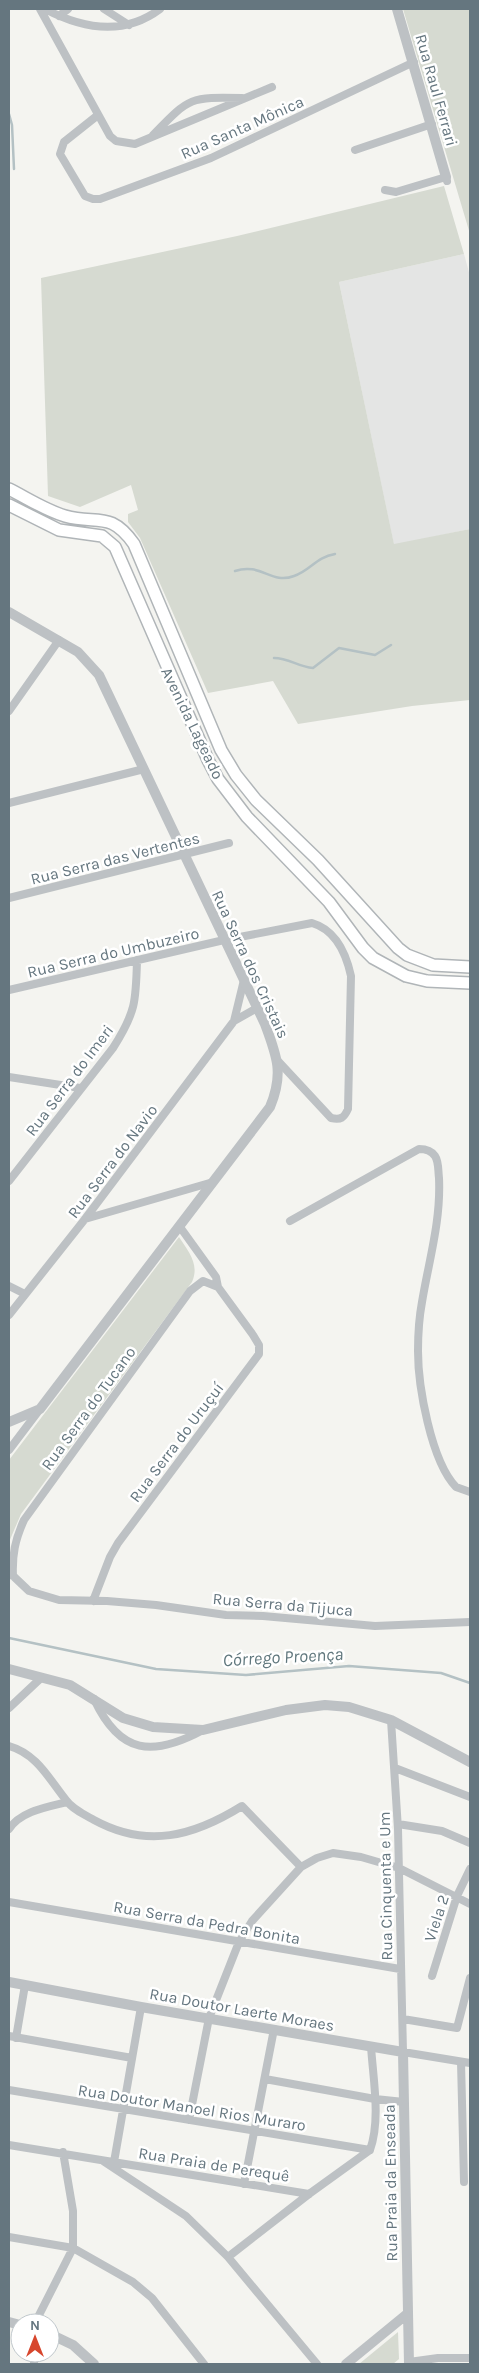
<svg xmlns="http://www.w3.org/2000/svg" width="479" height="2373" viewBox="0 0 479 2373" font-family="Karla,sans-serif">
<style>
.built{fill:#e4e5e4}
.green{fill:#d6dad1}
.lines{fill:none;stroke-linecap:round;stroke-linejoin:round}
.stream{stroke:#b4c1c4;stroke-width:2.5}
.secondary-casing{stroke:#b0b5b8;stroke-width:14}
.minor{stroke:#bdc1c4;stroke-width:8}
.tertiary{stroke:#bdc1c4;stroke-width:10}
.secondary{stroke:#fff;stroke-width:11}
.labels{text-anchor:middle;stroke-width:5;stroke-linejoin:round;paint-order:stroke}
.street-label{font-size:16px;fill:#65767f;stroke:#fff}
.water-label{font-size:18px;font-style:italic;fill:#60777d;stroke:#fff}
</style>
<rect width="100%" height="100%" fill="#f4f4f0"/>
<path class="built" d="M464 254 470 276V529L394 545 339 282Z"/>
<path class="green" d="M403 9H470V234Z
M444 186 464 254 339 282 394 544 470 529V700L412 706 298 724 273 681 208 693 140 538 128 522V514L138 510 131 485 80 507 48 496 41 278 237 236Z
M179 1237C188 1251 200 1264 192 1282L21 1514 9 1542V1460Z
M398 2332 399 2359 393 2364H359Z"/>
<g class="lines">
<path class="stream" d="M9 114 12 125 14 169
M235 571C261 562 271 585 294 576 310 571 316 557 335 554
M274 658C289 658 298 667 313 668L339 648 375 655 391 645
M9 1638 156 1669 246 1675 349 1666 441 1673 470 1683"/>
<g class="secondary-casing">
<path id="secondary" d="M9 489C27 498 45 510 65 516 97 525 110 510 134 544L221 750 236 775 256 800 318 860 398 948 407 955 433 965 470 967
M9 505 59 530 102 536 115 547 208 760 218 779 247 817 329 902 363 948 373 958 406 976 427 981 470 983"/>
</g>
<path class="minor" d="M40 9 110 136 116 141 135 144 272 87
M45 9C83 29 124 36 160 9
M104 9 129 25
M59 16 68 9
M98 115 64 142 60 154 85 196 93 199H100L211 158 414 62
M153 135C190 97 189 97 242 98
M355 150 432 124
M385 190 396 192 446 177 447 181
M9 711 59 640
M9 803 144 769
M9 898 229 843
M9 990 224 940 312 923C336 930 346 953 351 976L348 1109C344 1118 341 1120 331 1118L278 1061
M234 1021 257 1008
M9 1077 80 1088
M9 1181 113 1048C136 1012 136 1001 137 960
M85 1219 213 1182
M290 1221 419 1149C425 1149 431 1150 435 1156 439 1162 438 1171 439 1178 441 1221 429 1260 422 1302 419 1318 418 1334 418 1351 418 1386 431 1461 456 1487L470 1492
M9 1286 25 1294
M9 1315 85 1219 234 1021 244 980
M9 1450 40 1409
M9 1572 29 1591 59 1600 107 1601 156 1605 226 1615 263 1616 375 1626 470 1622
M13 1576C12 1555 15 1540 24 1520L190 1291 203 1281 218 1287
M93 1601 110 1557 118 1543 259 1354V1345L253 1335 218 1287 216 1277 180 1227
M94 1699C120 1755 153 1757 203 1730
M9 1708 41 1678
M391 1720 398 1829 403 2052 470 2063
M9 1746C37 1754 49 1779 66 1800 72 1809 85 1815 94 1820 147 1849 194 1836 242 1806L301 1867
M395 1768 470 1797
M398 1824 442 1831 470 1843
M9 1829C21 1811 47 1807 67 1802
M9 1902 400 1969
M432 1976 457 1896 470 1869
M403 2019 457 2028 470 1978
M9 2036 132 2058
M16 2038 25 1985
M461 2062 464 2182
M265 2079 375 2099 404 2102
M9 2090 370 2150
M189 2120 209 2018 239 1942 252 1921 301 1867 317 1858 333 1853 361 1857 399 1868 470 1904
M9 2145 309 2194
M103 2161 186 2216 228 2257 317 2364
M114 2162 141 2007
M244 2184 274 2029
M9 2237 73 2248 133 2282 152 2298 204 2364
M228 2257 309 2194 370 2150C381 2119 373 2079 371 2046
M35 2323 73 2248V2211L63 2152
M34 2353V2364
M409 2362 438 2358H470"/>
<path class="tertiary" d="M397 9 446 177
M9 612 78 652 99 675 265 1024C277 1056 284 1074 270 1107L40 1409 9 1422
M9 1669 70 1685 123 1718 153 1727 203 1730 286 1710 325 1705 349 1707 391 1720 470 1762
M9 1982 141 2007 403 2052 409 2364
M9 2322 20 2325
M50 2334 73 2345 94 2364
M346 2364 407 2314"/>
<use href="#secondary" class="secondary"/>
</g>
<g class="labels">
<g class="street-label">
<text transform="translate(437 90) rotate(74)" y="6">Rua Raul Ferrari</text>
<text transform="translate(242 127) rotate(-24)" y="6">Rua Santa Mônica</text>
<text transform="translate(193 723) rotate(64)" y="6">Avenida Lageado</text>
<text transform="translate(115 858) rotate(-14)" y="6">Rua Serra das Vertentes</text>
<text transform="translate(113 952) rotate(-13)" y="6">Rua Serra do Umbuzeiro</text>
<text transform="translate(251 964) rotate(65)" y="6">Rua Serra dos Cristais</text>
<text transform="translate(69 1080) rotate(-53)" y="6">Rua Serra do Imeri</text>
<text transform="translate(112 1161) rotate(-53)" y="6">Rua Serra do Navio</text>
<text transform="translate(88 1408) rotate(-54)" y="6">Rua Serra do Tucano</text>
<text transform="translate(176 1442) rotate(-53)" y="6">Rua Serra do Uruçuí</text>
<text transform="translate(283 1604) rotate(5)" y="6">Rua Serra da Tijuca</text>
<text transform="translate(385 1886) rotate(-91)" y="6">Rua Cinquenta e Um</text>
<text transform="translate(436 1918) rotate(-72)" y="6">Viela 2</text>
<text transform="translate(207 1922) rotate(10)" y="6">Rua Serra da Pedra Bonita</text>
<text transform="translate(242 2009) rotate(10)" y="6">Rua Doutor Laerte Moraes</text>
<text transform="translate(192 2107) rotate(9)" y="6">Rua Doutor Manoel Rios Muraro</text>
<text transform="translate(214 2164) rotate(9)" y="6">Rua Praia de Perequê</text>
<text transform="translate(390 2183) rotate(-91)" y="6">Rua Praia da Enseada</text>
</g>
<g class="water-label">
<text transform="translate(283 1657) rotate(-3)" y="6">Córrego Proença</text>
</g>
</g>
<rect width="479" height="2373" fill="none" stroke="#65767f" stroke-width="20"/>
<g transform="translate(35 2338)"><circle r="24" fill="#ffffff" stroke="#c1c8cc"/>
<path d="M0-4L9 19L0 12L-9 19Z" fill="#d7462d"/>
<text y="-8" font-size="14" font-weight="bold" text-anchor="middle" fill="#65767f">N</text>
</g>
</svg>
